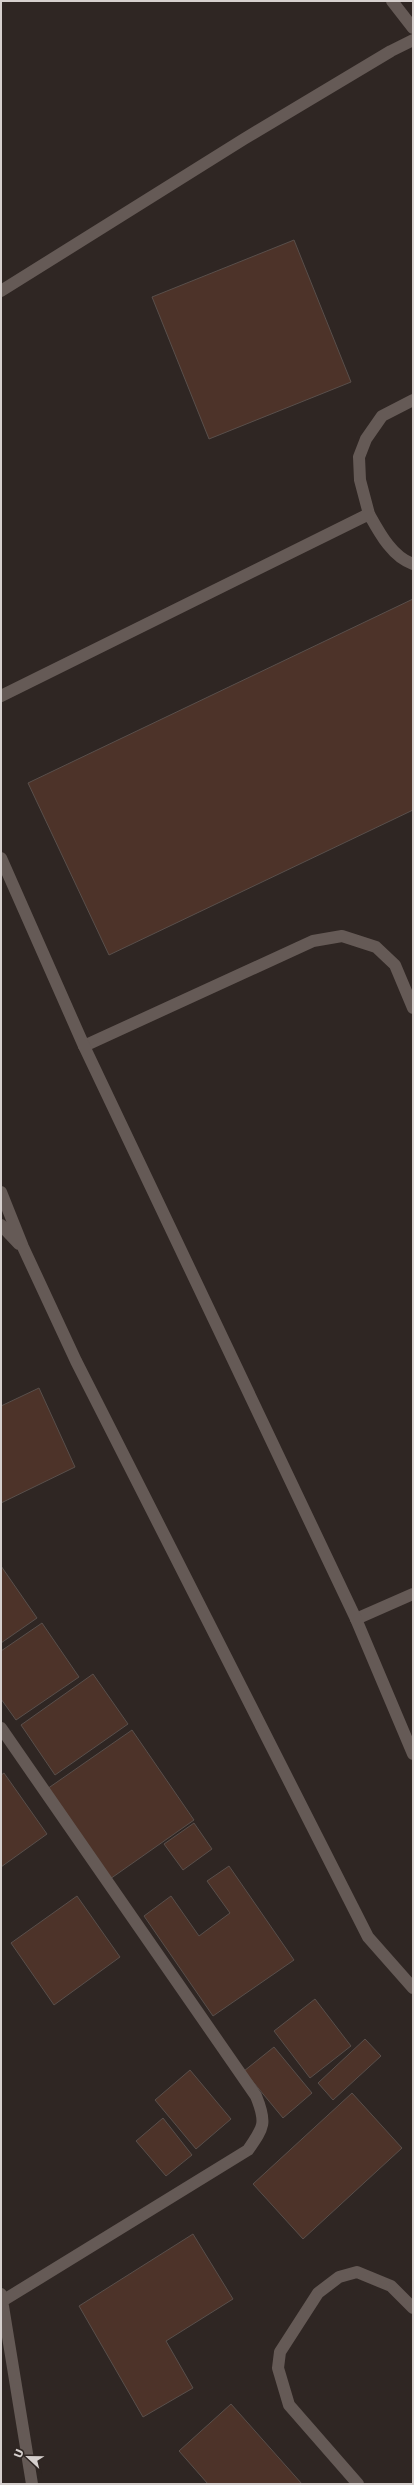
<svg xmlns="http://www.w3.org/2000/svg" width="414" height="2485" viewBox="0 0 414 2485" font-family="'DejaVu Sans',sans-serif">
<style>
.building{fill:#4d3329;stroke:#594f4b}
.lines{fill:none;stroke-linecap:round;stroke-linejoin:round}
.service{stroke:#655a56;stroke-width:12}
.minor{stroke:#655a56;stroke-width:12}
</style>
<rect width="100%" height="100%" fill="#2f2623"/>
<path class="building" d="M294 240 351 382 209 439 152 297Z
M413 599V810L109 955 28 783Z
M39 1388 75 1467 1 1503V1406Z
M1 1566 37 1618 1 1643Z
M42 1623 79 1677 16 1720 1 1699V1651Z
M93 1674 128 1724 55 1775 21 1725Z
M132 1730 194 1820 110 1879 47 1789Z
M4 1773 47 1834 1 1867V1775Z
M194 1823 212 1849 183 1870 164 1844Z
M229 1866 294 1960 213 2016 144 1916 171 1896 199 1936 230 1913 207 1881Z
M77 1896 120 1957 54 2005 11 1943Z
M315 1999 351 2046 310 2078 274 2031Z
M365 2039 381 2056 333 2100 318 2083Z
M274 2047 312 2093 283 2118 244 2071Z
M190 2070 231 2119 196 2149 155 2100Z
M352 2093 402 2148 303 2239 253 2184Z
M163 2118 192 2155 166 2176 136 2141Z
M193 2234 233 2299 166 2341 193 2388 143 2417 79 2306Z
M231 2404 302 2484H208L179 2451Z"/>
<g class="lines">
<path class="service" d="M84 1046 313 941 342 936 376 947 395 965 413 1008
M356 1619 413 1594
M358 2484 289 2405 278 2368 280 2352 318 2293 339 2277 357 2272 391 2286 413 2308"/>
<path class="minor" d="M392 1 413 28
M1 291 244 139 391 51 413 40
M369 514 360 480 359 457 366 439 382 416 413 400
M1 696 369 514C379 532 392 557 413 564
M1 858 84 1046 356 1619 413 1754
M1 1192 23 1247 76 1361 368 1937 413 1988
M1 1225 19 1244
M1 1728 256 2096C267 2123 264 2127 248 2150L4 2300
M1 2294 32 2484"/>
</g>
<rect width="414" height="2485" fill="none" stroke="#d6d0ce" stroke-width="4"/>
<g transform="translate(28 2457) rotate(292)" stroke="#2f2623" stroke-width="3" paint-order="stroke">
<path d="M0-3L7 15L0 10L-7 15Z" fill="#d6d0ce"/>
<text y="-6" font-size="11" font-weight="bold" text-anchor="middle" fill="#d6d0ce">U</text>
</g>
</svg>
